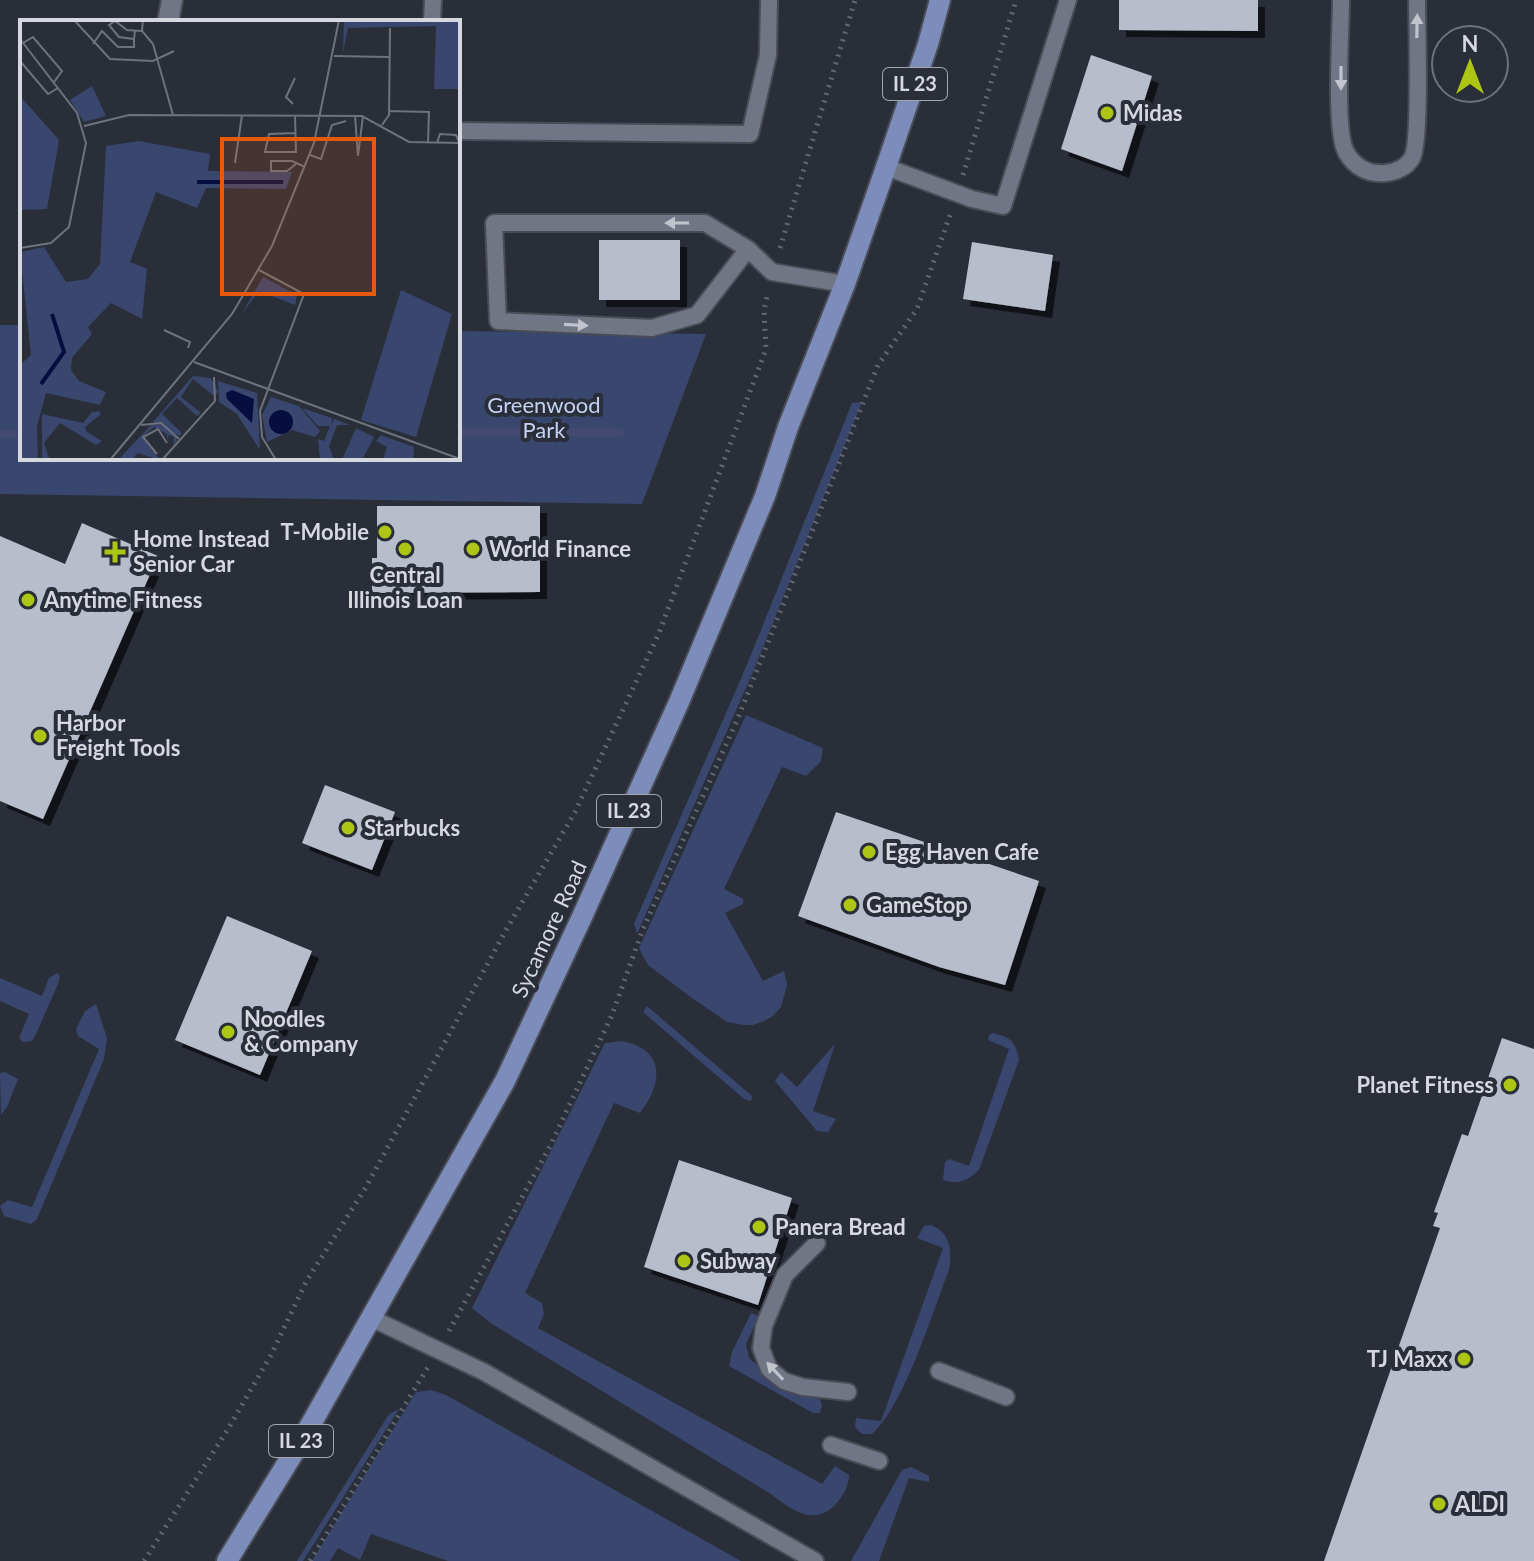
<svg xmlns="http://www.w3.org/2000/svg" width="1534" height="1561" viewBox="0 0 1534 1561" font-family="Lato,sans-serif">
<style>
.green{fill:#39476f}
.lines{fill:none;stroke-linecap:round;stroke-linejoin:round}
.stream{stroke:#444a6f;stroke-width:9}
.building{fill:#b7bdcb;filter:url(#shadow)}
.service-casing{stroke:#494c55;stroke-width:20}
.minor-casing{stroke:#494c55;stroke-width:24}
.primary-casing{stroke:#494c55;stroke-width:24}
.path{stroke:#626770;stroke-width:5;stroke-dasharray:2 6;stroke-linecap:butt}
.service{stroke:#717684;stroke-width:16}
.minor{stroke:#717684;stroke-width:20}
.primary{stroke:#7c8cbb;stroke-width:20}
.oneway{fill:#c1c4cd}
.poi-dot{fill:#acc613;stroke:#292e39;stroke-width:3}
.labels{text-anchor:middle;stroke-width:8;stroke-linejoin:round;paint-order:stroke}
.shield{fill:#292e39;stroke:#a1a5ad;stroke-width:2}
.shield-label{font-size:20px;font-weight:bold;fill:#d5d8df}
.poi-label{font-size:22px;font-weight:bold;fill:#d5d8df;stroke:#292e39;text-anchor:start}
.park-label{font-size:22px;fill:#c4d1f3;stroke:#292e39}
.street-label{font-size:22px;fill:#d5d8df;stroke:#292e39}
.inset-river{fill:none;stroke:#060d3f;stroke-width:4}
.inset-road{fill:none;stroke:#6e727b;stroke-width:2}
.view{fill:#e8590c;fill-opacity:0.15;stroke:#e8590c;stroke-width:4}
.inset-edge{fill:none;stroke:#d5d8df;stroke-width:4}
</style>
<defs>
<filter id="shadow"><feDropShadow dx="7" dy="7" stdDeviation="0" flood-color="#0009"/></filter>
</defs>
<rect width="100%" height="100%" fill="#292e39"/>
<path class="green" d="M0 325H22V458H458V331L706 334 642 504 0 494Z
M862 402 753 672 637 934 634 924 746 667 852 403Z
M746 715 823 748 821 761 806 776 782 767 724 889 743 899V904L725 913 763 981 784 971 787 985 781 1007 773 1016 764 1021 753 1025H743L727 1022 692 998 648 965 639 948Z
M57 973 60 976 58 984 36 1034 32 1041 23 1042 19 1038 29 1014 0 1001V978L42 996 49 978Z
M96 1004 107 1038 104 1059 37 1219 31 1224 4 1216 0 1206 8 1200 32 1207 99 1049 78 1036 76 1029 85 1011Z
M647 1006 752 1096 751 1101 744 1099 643 1012Z
M993 1033C1011 1037 1016 1042 1019 1060L979 1170C967 1181 959 1185 943 1180L945 1162 949 1159 969 1166 1009 1049 988 1040 989 1035Z
M622 1041C666 1050 663 1083 640 1113L614 1103 525 1293 542 1303 544 1314 538 1328 822 1484 835 1466 849 1475C849 1487 842 1497 835 1505 813 1527 790 1509 771 1494L492 1324 472 1308 605 1043Z
M835 1044 813 1111 836 1119 828 1132 817 1131 775 1081 781 1072 797 1087Z
M5 1072 18 1079 7 1107 1 1115 0 1073Z
M931 1225C951 1233 952 1251 949 1270 932 1313 905 1404 872 1434H862L855 1427 856 1418 881 1421 943 1248 917 1238 924 1226Z
M751 1313 759 1316 746 1344 749 1358 781 1387 795 1394 820 1399 822 1405 820 1413H813L729 1366 732 1352Z
M431 1390 446 1395 741 1561H448L371 1534 360 1560 338 1548 330 1561H312L416 1392Z
M399 1409 303 1561H297L389 1414Z
M911 1467 929 1476V1482L909 1478 879 1561H851L902 1470Z"/>
<g class="lines">
<path class="stream" d="M458 432 620 433
M0 434H22"/>
</g>
<path class="building" d="M1119 0H1258V31L1119 30Z
M1091 55 1152 76 1122 171 1061 149Z
M599 240H680V300H599Z
M972 242 1053 255 1045 311 963 299Z
M377 506H540V592L372 593V558H377Z
M82 523 158 556 43 819 0 801V536L65 564Z
M325 785 395 812 372 870 302 843Z
M836 812 1039 881 1005 985 939 967 798 916Z
M227 916 312 951 260 1075 175 1040Z
M1502 1038 1534 1049V1561H1324L1440 1228 1433 1226 1438 1213 1434 1212 1462 1134 1468 1136Z
M679 1160 792 1198 758 1305 644 1267Z"/>
<g class="lines">
<g class="service-casing">
<path id="service" d="M1341 0C1341 29 1334 131 1346 152 1354 167 1369 175 1386 173 1396 172 1407 167 1412 158 1421 142 1417 26 1417 0
M432 22 433 0
M458 131 750 134 768 55 769 0
M886 167 972 199 1003 206 1068 0
M748 249 697 315 652 328 498 321 494 223H705L748 249 772 272 845 284
M817 1243 785 1275 764 1326 761 1348 769 1369 784 1381 803 1387 848 1392
M371 1318 484 1372 815 1561
M939 1371 1006 1397
M831 1445 879 1461"/>
</g>
<g class="minor-casing">
<path id="minor" d="M168 22 172 0"/>
</g>
<g class="primary-casing">
<path id="primary" d="M227 1561 307 1431 505 1081 581 919 679 702 765 496 788 427 845 284 886 167 928 44 940 0"/>
</g>
<path class="path" d="M963 175 1016 0
M780 248 855 0
M449 1331 550 1146 612 1015 643 929 738 718 878 365 917 309 950 215
M144 1561 228 1429 271 1355 306 1282 366 1187 506 930 575 812 659 633 766 349 764 311 768 292
M310 1561 428 1367"/>
<use href="#service" class="service"/>
<use href="#minor" class="minor"/>
<use href="#primary" class="primary"/>
</g>
<defs><path id="oneway-solid" d="M-6-.8H1V-3.2L6.5 0L1 3.2V.8H-6Z" transform="scale(2)"/></defs>
<g class="oneway">
<use href="#oneway-solid" transform="translate(1417 26) rotate(-89)"/>
<use href="#oneway-solid" transform="translate(1341 78) rotate(90)"/>
<use href="#oneway-solid" transform="translate(677 223) rotate(-180)"/>
<use href="#oneway-solid" transform="translate(576 325) rotate(3)"/>
<use href="#oneway-solid" transform="translate(775 1371) rotate(-133)"/>
</g>
<g class="poi-dot">
<circle cx="1107" cy="113" r="8"/>
<circle cx="385" cy="532" r="8"/>
<circle cx="405" cy="549" r="8"/>
<circle cx="473" cy="549" r="8"/>
<path d="M111 540h8v8h8v8h-8v8h-8v-8h-8v-8h8z"/>
<circle cx="28" cy="600" r="8"/>
<circle cx="40" cy="736" r="8"/>
<circle cx="348" cy="828" r="8"/>
<circle cx="869" cy="852" r="8"/>
<circle cx="850" cy="905" r="8"/>
<circle cx="228" cy="1032" r="8"/>
<circle cx="1510" cy="1085" r="8"/>
<circle cx="759" cy="1227" r="8"/>
<circle cx="684" cy="1261" r="8"/>
<circle cx="1464" cy="1359" r="8"/>
<circle cx="1439" cy="1504" r="8"/>
</g>
<g class="labels">
<g class="shield">
<rect x="883" y="68" width="64" height="32" rx="6"/>
<rect x="597" y="795" width="64" height="32" rx="6"/>
<rect x="269" y="1425" width="64" height="32" rx="6"/>
</g>
<g class="shield-label">
<text x="915" y="91">IL 23</text>
<text x="629" y="818">IL 23</text>
<text x="301" y="1448">IL 23</text>
</g>
<g class="poi-label">
<text x="1123" y="121">Midas</text>
<text x="369" y="540" text-anchor="end">T-Mobile</text>
<text x="133" y="547">Home Instead<tspan x="133" dy="25">Senior Car</tspan></text>
<text x="489" y="557">World Finance</text>
<text x="405" y="583" text-anchor="middle">Central<tspan x="405" dy="25">Illinois Loan</tspan></text>
<text x="44" y="608">Anytime Fitness</text>
<text x="56" y="731">Harbor<tspan x="56" dy="25">Freight Tools</tspan></text>
<text x="364" y="836">Starbucks</text>
<text x="885" y="860">Egg Haven Cafe</text>
<text x="866" y="913">GameStop</text>
<text x="244" y="1027">Noodles<tspan x="244" dy="25">&amp; Company</tspan></text>
<text x="1494" y="1093" text-anchor="end">Planet Fitness</text>
<text x="775" y="1235">Panera Bread</text>
<text x="700" y="1269">Subway</text>
<text x="1448" y="1367" text-anchor="end">TJ Maxx</text>
<text x="1455" y="1512">ALDI</text>
</g>
<g class="park-label">
<text x="544" y="413">Greenwood<tspan x="544" dy="25">Park</tspan></text>
</g>
<g class="street-label">
<text transform="translate(549 929) rotate(-65)" y="8">Sycamore Road</text>
</g>
</g>
<g transform="translate(20 20)">
<rect width="440" height="440" fill="#292e39"/>
<path d="M324 0H440V118V69H414L416 6 328 8 323 33ZM72 66 86 96 64 102 50 80ZM0 76 39 120 27 189 0 190ZM119 121 190 134 188 151 272 152 266 169 186 168 177 188 136 172 110 242 127 249 122 299 91 283 68 307 72 314 52 338 51 350 59 361 86 372 80 385 26 373 17 406 18 440H0V345L11 335 0 232 24 227 46 262 68 259 80 244 86 126ZM243 257 277 275 275 285 239 271 221 295ZM381 270 432 294 396 417 341 400ZM173 356 191 358 198 372 194 376 173 359 161 377 181 393 177 396 157 378 142 394 162 413 159 416 133 402ZM198 361 237 373 240 430 217 394 199 382ZM251 377 279 386 300 411 295 417 272 410 247 422 242 395ZM282 388 312 398 311 405 314 399 330 405H317L309 426 314 440H300L298 419 304 421 310 406H298ZM72 392 79 391 81 394 65 407 67 412 82 421 76 425 40 403 24 423 29 438 22 440V394L63 403ZM131 405H141L156 417 157 421 153 425 154 417 149 415 147 420V414L134 407 122 417 140 440 118 433 112 440H98ZM336 408 354 417 342 440H322ZM361 415 394 427 393 440H363L367 427 356 421Z" fill="#39476f"/>
<path d="M212 370 234 379 232 403 207 379 206 373ZM249 402a12 12 0 1 1 24 0a12 12 0 1 1-24 0Z" fill="#060d3f"/>
<path class="inset-river" d="M177 162H263M21 364 44 332 32 294"/>
<path class="inset-road" d="M54 0 90 39 133 41 154 31M123 0 122 11 133 24 153 95M115 10 114 19 99 17 89 5 95 1 107 10 122 11M0 19 57 93 66 123 49 207 31 223 0 228M3 23 13 17 42 51 34 62M73 24 82 11 98 27H114V19M314 36 369 37M0 41 28 74 38 68M273 84 266 77 275 58M369 91 409 92 408 123M275 95 276 132H245L249 114 275 113M335 96 338 136 343 96M362 105 369 95 370 8M64 106 109 95 342 96 389 122 440 123M417 123 420 114 436 115 439 122M290 135 301 139 312 105 326 101M215 143 222 95M276 144 267 151H251V141H272L285 147M239 250 284 274 240 391 242 417 256 440M144 310 170 322 168 328M174 342 440 439M121 405 141 403 159 419M137 434 123 417 138 409 147 423M90 440 212 294 252 226 294 123 319 0M142 440 195 381 194 357"/>
<path class="view" d="M202 119H354V274H202Z"/>
<rect width="440" height="440" class="inset-edge"/>
</g>
<g transform="translate(1470 64)"><circle r="38" fill="#292e39" stroke="#6e727b" stroke-width="2"/>
<path d="M0-6L14 30L0 20L-14 30Z" fill="#acc613"/>
<text y="-12" font-size="22" font-weight="bold" text-anchor="middle" fill="#d5d8df">N</text>
</g>
</svg>
